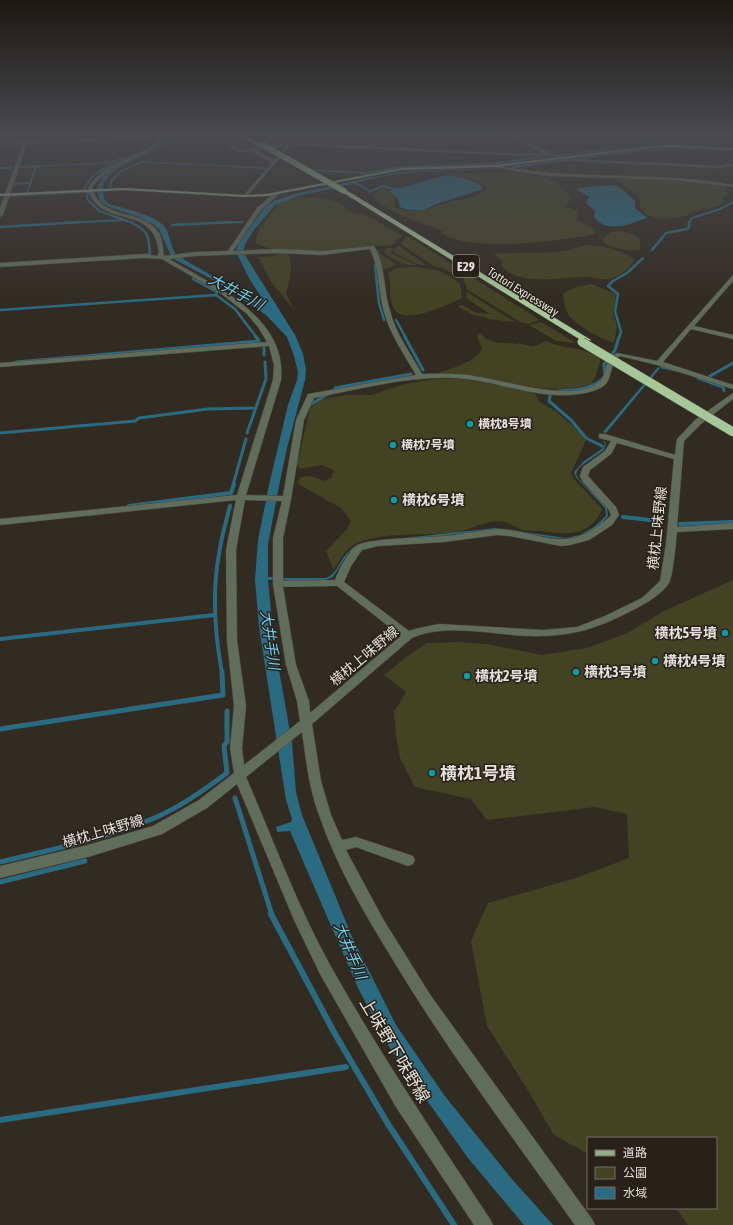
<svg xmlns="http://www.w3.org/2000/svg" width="733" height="1225" viewBox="0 0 733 1225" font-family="'Asap Condensed','Noto Sans JP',sans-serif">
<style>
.green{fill:#424323}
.water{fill:#2a6b81}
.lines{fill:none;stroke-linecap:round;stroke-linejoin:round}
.stream-far5{stroke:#2a6b81;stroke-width:2}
.stream-far4{stroke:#2a6b81;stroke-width:2.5}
.stream-far3{stroke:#2a6b81;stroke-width:3}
.stream-far2{stroke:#2a6b81;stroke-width:4}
.stream-far1{stroke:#2a6b81;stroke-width:5}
.stream{stroke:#2a6b81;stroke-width:6}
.minor-casing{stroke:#4f4840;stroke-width:1}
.major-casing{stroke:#4f4840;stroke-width:1}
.highway-casing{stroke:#4f4840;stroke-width:1}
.minor{fill:#606d5a;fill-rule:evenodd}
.major{fill:#93ae87;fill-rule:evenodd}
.highway{fill:#a6c798;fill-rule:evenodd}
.highway-bridge-far1-casing{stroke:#4f4840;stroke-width:6;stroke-linecap:butt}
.highway-bridge-casing{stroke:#4f4840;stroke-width:10;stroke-linecap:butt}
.highway-bridge-far1{stroke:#a6c798;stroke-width:5.5}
.highway-bridge{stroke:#a6c798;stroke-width:9}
.culture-dot{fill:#0f9aa8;stroke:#282119;stroke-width:1.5}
.labels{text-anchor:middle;stroke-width:3;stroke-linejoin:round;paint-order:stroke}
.far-street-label{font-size:12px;fill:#e5e0db;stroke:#282119}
.far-poi-label{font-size:12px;font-weight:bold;fill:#e5e0db;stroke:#282119;text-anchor:start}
.shield{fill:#282119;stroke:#aca7a1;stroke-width:1}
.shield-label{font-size:13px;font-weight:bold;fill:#e5e0db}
.poi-label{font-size:14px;font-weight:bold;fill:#e5e0db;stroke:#282119;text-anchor:start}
.street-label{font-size:14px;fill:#e5e0db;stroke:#282119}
.water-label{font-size:15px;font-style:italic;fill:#6ccef1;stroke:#282119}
.near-poi-label{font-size:17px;font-weight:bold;fill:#e5e0db;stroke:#282119;text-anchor:start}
.near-street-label{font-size:17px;fill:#e5e0db;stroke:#282119}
</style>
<rect width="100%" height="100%" fill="#322b22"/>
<path class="green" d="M556 134H610L631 136 629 134H733V139C712 136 692 142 671 138L662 144 648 146 614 138 566 137Z
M464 173C488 173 532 171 553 181 561 185 566 192 572 198L565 206 577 211V221L586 224 595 230V234C563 241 467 253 442 233V231C419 221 389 215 372 195L383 189 395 195 394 202 395 207C416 217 433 206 453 201 456 200 459 201 462 200 471 198 480 194 488 189 478 179 463 177 450 175Z
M641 177 709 182 724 185 728 194 722 199 724 203C714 209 704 208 693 212 690 213 688 215 685 216 674 219 656 220 647 215 643 212 641 208 639 204L641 198 617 180Z
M295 197 318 198 334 201 342 204 349 211 370 217 403 236 397 239 396 242 390 246C357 244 280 261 255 242L260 227 276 207 280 203Z
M621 231 634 235 640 240V250C627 250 614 250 603 242L604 238 611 232Z
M405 237H409L540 320 528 324 520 322 468 290 463 278 442 268 434 266 401 244Z
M585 245C601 245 622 250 635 260 629 269 619 277 608 279 599 280 590 276 581 277 559 278 517 286 502 266V260L493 254C525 251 554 257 585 245Z
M399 246 426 265H419L393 252 394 249Z
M386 248H393L391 253 417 265C404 266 394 260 384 253Z
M376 250H380L379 253 397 265 383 270Z
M278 253H288C294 266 290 280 286 293L294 310 272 283 258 257 275 256Z
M415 267C434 269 445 271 460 284L462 298C449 304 402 328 393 307 388 296 392 284 388 273L397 268Z
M591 284 616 294 613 313 617 326 614 343C603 340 573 324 568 314 565 308 563 300 563 293L577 287Z
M467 292 515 322 487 319 486 317 473 315 459 307V305H463L476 313 490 314 466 298Z
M541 322 573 341 576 343 556 341 529 325Z
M480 333C490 345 502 342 517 344L519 343 533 347 546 341C564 350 583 346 601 358L596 375 591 384C546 400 485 372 435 374 449 369 475 363 482 349L477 336Z
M435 379H460L483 382 531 391 536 395 540 402 557 412 574 427 586 440 571 473 574 479 602 509C591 537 565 535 540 531 534 531 527 531 522 530 516 528 511 523 505 522 489 518 473 529 458 532 425 537 385 530 355 544 345 549 340 560 334 569H333L326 551 347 529 351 521 341 508 298 484 300 477 310 476 325 481 331 478 334 470 322 465 300 469 297 465 310 408 322 399 346 395H371L404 384Z
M733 580V1225H688L676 1208H716V1138H588V1154L554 1135 527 1089 487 1026 471 941 488 903 576 878 629 858 627 814 595 807 487 820 471 799 415 787 400 758 396 735 394 712 406 692 384 675 409 655 427 643 456 642 486 644 542 655 587 648 627 633 664 611Z"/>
<path class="water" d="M166 134H172L165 145 159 149C145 156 95 173 103 194 104 198 105 201 109 204 123 208 160 216 166 229 170 237 171 246 176 255L256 301 262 298 250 280 236 252 238 244 257 218 265 207 274 201 294 194 368 178 401 172 431 170 498 168 582 156 650 149 690 148 733 151 690 149 643 151 515 168 428 171 384 176 327 190 298 196 275 205 254 230 245 244 243 252 295 335 303 354 306 370 305 380 287 448 279 486 268 544V577H276V580H268L274 642 292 743 296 792 302 815 353 939 396 1025 444 1095 511 1178 553 1225H524L468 1158 391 1050 358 988 290 831 277 832 276 827 291 822 292 819 286 800 259 627 255 580 258 540 269 485 288 405 297 380 298 372 294 356 287 337 266 315 217 282 172 258 159 229 154 225 139 217 109 207 100 201C86 159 156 165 166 134Z
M447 175C456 177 480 180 483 189L436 204 424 210H408L400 207 398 198 389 191Z
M614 185 622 189 635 201V208L647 218C631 223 608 235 594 217L595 211 586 203 589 197 576 189 593 186Z
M658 367 660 368 606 433 603 432Z
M602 440 606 443 604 450 581 466 578 469 576 474 578 478 607 508 608 516C580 555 535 531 496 529L356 547 349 552 333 577 321 582H282L284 578H326C343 571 338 549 367 542L496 528 566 538 580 535 594 527 606 516 605 508 576 477 574 472 584 461 603 448 605 444Z"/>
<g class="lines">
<path class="stream-far5" d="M206 134 213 138
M488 134H507
M518 134 525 140
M527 142 552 153
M657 148 692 149
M562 155 610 149
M586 162 607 163
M615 163H627
M19 167 108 163 124 158
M0 168H11
M312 170 365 173 403 167 491 164 544 157
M352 182 367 189 369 192 383 186 399 190
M12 184 31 183
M110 187 112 180 120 172 142 162 266 168
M84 189 93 175 115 163
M28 191 36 166
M88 192 87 199 99 211 133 223
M10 196 87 192
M64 223 123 220
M210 223 242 222
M689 223 692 218 720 209 733 202"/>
<path class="stream-far4" d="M131 222C149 232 148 234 150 254L144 255
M172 225 233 222
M0 227 81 222
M652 250 666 233 687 229 689 227V222
M375 265 379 303 384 320
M195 278 193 279 217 292 216 295 235 309 257 338
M0 310 216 295
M396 320 406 338
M619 338 621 332 615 311 618 294 608 286 613 281 627 273 643 258"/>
<path class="stream-far3" d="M405 337 423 370
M264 348V355
M16 362 259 341 256 337
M662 367 675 370
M710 376 733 363
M698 378 723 387 724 391
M335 388 411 374
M558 391C574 390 594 390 605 376L604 364 615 350 619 337
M550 396 549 401 571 420 586 438 602 446
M308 406 328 394
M0 433 135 421 139 418 208 409 256 408
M247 433 266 379 265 362
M233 485 246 439"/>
<path class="stream-far2" d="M129 506 231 493 234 484
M623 517 659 521
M680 524 733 522
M0 639 214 615
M222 673C215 635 212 592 219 554 221 538 226 522 230 506"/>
<path class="stream-far1" d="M0 729 223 695 222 672
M235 798 272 915
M0 862C51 850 103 839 152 819 179 808 204 790 227 773L224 746 227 742V711
M0 882 85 861"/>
<path class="stream" d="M271 914 335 1034 388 1124 454 1225
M0 1120 346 1067"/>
<g class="minor-casing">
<path id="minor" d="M157 134H161L163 138C146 162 109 162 92 188 102 222 142 207 159 233 163 241 163 251 164 256L195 252 228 251 257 208 274 193H278V195L261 210 233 251 278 249 322 251 374 246C386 266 383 289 390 311 396 334 411 354 422 374 440 374 457 373 474 376 507 381 560 399 591 387 612 379 600 360 617 353L657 361 733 275V281L694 326 733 335V339L691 329 663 362 733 385V389L657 365 620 356 615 359C608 375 613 385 593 391 547 405 500 380 455 378 407 376 360 389 314 398L304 420 291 499 283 538V581L335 580C338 571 348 552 356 546 367 538 426 538 443 536 461 535 479 530 497 529 531 529 560 551 592 530 599 525 605 522 611 515L609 510 583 482 580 476 583 467 605 451 611 441 599 438V434H605L675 455 677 439 695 420 733 393V399L701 424 684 441 677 527 733 523V529L677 532C676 542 673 576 669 583 660 597 639 607 625 614 597 628 575 635 544 636 503 638 449 621 412 638L312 724 321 781 331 815 342 840 356 837 413 856 415 860 413 864 408 866 356 847 346 850 383 919 431 996 592 1219 595 1225H575C512 1136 446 1049 390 955 363 911 336 865 319 815 309 788 306 760 302 732L246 777C273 839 297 905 330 965 379 1052 435 1136 490 1219L493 1225H474L396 1107 320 974 294 920 237 784 207 808 162 834 88 857 0 878V866L88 845 153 826 199 800 234 773 230 748 234 706 227 640 226 550 236 500 0 525V519L237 495 273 380 274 365 269 346 0 367V363L267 342 258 327 247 314 219 292 162 259 143 258 0 267V263L143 254 157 256 159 253C158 247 157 240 154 235 139 208 97 225 88 188 102 165 130 157 154 145L159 138 158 136 151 138 27 144 3 215 0 217V208L23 144 0 145V143L151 136ZM370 249C380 269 378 291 384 312 390 334 404 354 416 375L308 394 296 420 283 496 246 495 281 380C287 316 214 286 169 259L195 256 278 253 322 255ZM617 443 674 459 666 544 660 581 642 598 605 616 577 627 543 630 439 624 419 628 409 631 344 582 351 566 362 550 378 546 444 542 497 535 510 536 561 546 570 545 589 540 612 525 619 515 616 507 588 476 590 470 611 454ZM245 500 282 501 273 538V584L286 665 297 701 300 721 244 765 242 748 246 706 237 640 236 550ZM337 586 401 636 310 713 309 701 296 665 283 587Z
M209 134H213L242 150 278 144 261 134C272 134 277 144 289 143L297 134H301L294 143 525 154 543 153 526 145 512 134H516C547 162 593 160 633 162 661 163 688 164 716 166L733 164V166L716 168 577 161 550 155 525 156 291 145 246 197 244 195 272 163 251 151 242 152 236 151 221 142 171 139 173 138 217 140ZM287 146 274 160 256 150Z
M495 165C573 182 654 170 733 185V187L676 180 550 176 514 171 493 167Z"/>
</g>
<g class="major-casing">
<path id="major" d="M673 145 733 148V150L673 147 651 148 495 167 402 170 267 196 245 197 124 190 0 196V194L124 188 245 195 267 194 402 168 495 165 651 146Z"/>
</g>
<g class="highway-casing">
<path id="highway" d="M238 134H243L262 145 258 146Z
M342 190H346L591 340 587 342H584L342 192Z"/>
</g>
<use href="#minor" class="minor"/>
<use href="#major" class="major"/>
<use href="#highway" class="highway"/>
<g class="highway-bridge-far1-casing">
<path id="highway-bridge-far1" d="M263 145 344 191"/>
</g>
<g class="highway-bridge-casing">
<path id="highway-bridge" d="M582 342 733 432"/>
</g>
<use href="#highway-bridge-far1" class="highway-bridge-far1"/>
<use href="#highway-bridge" class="highway-bridge"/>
</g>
<linearGradient id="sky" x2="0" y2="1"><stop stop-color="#1c1813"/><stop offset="0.44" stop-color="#494a4f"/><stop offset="1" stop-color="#494a4f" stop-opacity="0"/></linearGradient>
<rect width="733" height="305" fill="url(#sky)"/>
<g class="culture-dot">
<circle cx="470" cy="424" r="4"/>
<circle cx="393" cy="445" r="4"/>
<circle cx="394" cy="500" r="4"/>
<circle cx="725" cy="633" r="4"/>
<circle cx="655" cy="661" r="4"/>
<circle cx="576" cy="672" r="4"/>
<circle cx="467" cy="676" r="4"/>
<circle cx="432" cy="773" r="4"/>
</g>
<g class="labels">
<g class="far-street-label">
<text transform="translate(523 292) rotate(32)" y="4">Tottori Expressway</text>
</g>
<g class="far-poi-label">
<text x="478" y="428">横枕8号墳</text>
<text x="401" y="449">横枕7号墳</text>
</g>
<rect class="shield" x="453" y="255" width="26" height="22" rx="3"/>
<g class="shield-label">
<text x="466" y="271">E29</text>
</g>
<g class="poi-label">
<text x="402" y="505">横枕6号墳</text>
<text x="717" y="638" text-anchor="end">横枕5号墳</text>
<text x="663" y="666">横枕4号墳</text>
<text x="584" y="677">横枕3号墳</text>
<text x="475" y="681">横枕2号墳</text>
</g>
<g class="street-label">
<text transform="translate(657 528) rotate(-84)" y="5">横枕上味野線</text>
<text transform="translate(364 656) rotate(-40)" y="5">横枕上味野線</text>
<text transform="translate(103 831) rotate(-16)" y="5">横枕上味野線</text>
</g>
<g class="water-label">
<text transform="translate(236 292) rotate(28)" y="5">大井手川</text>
<text transform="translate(270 640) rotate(82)" y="5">大井手川</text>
<text transform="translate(350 951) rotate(67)" y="5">大井手川</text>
</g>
<g class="near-poi-label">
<text x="440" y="779">横枕1号墳</text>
</g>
<g class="near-street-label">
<text transform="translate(395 1050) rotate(59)" y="6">上味野下味野線</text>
</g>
</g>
<rect x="587" y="1137" width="130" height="72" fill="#282119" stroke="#746d67"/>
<rect x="595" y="1150" width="20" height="6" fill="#93ae87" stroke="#746d67"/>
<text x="623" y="1157" font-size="12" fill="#e5e0db">道路</text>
<rect x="595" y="1167" width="20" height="12" fill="#424323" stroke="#746d67"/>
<text x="623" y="1177" font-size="12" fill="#e5e0db">公園</text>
<rect x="595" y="1187" width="20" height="12" fill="#2a6b81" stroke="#746d67"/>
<text x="623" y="1197" font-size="12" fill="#e5e0db">水域</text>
</svg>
